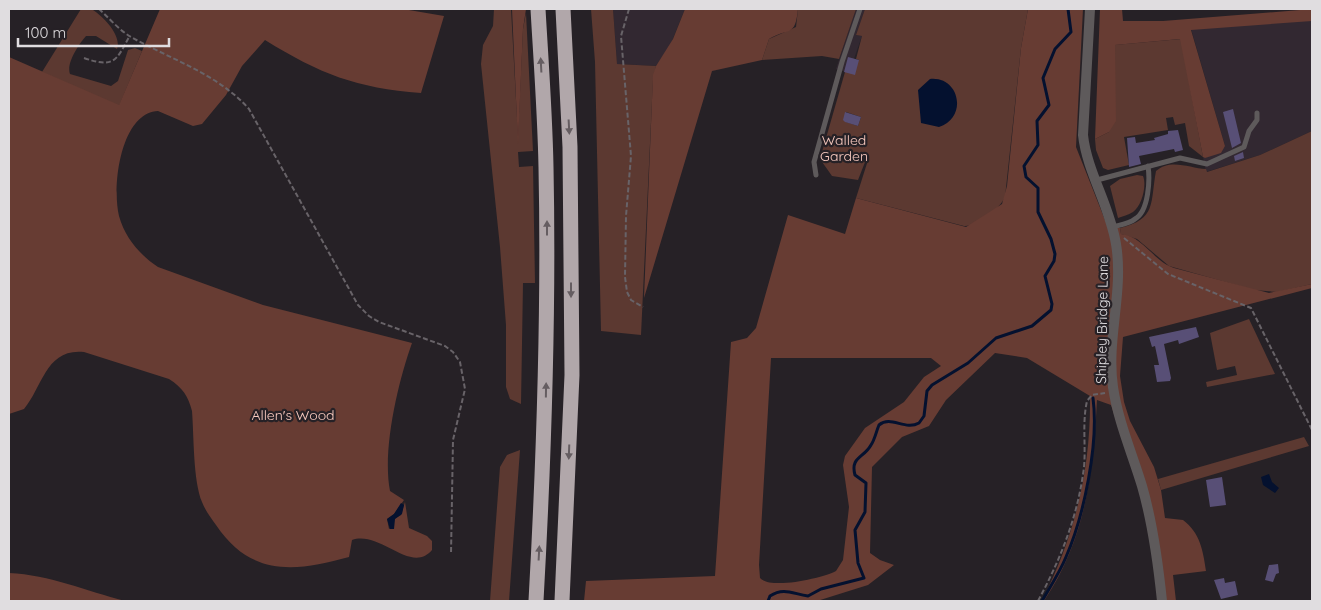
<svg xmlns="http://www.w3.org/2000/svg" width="1321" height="610" viewBox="0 0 1321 610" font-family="Quicksand,sans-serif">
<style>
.built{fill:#322831}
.green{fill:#5c3931;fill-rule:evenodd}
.forest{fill:#673c33;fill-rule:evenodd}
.water{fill:#04112f}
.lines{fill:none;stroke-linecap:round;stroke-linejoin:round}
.stream{stroke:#04112f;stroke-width:3}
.building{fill:#584f76}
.path{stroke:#686368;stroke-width:2;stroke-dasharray:5 2.5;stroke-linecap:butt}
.lane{stroke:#5e5a5b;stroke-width:5}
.street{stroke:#5e5a5b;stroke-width:10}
.highway{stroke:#b1a7aa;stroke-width:15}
.oneway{fill:#655d61}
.labels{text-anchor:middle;stroke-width:4.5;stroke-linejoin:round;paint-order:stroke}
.park-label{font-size:14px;fill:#facbc0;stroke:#262126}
.street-label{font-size:14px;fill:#e0dde0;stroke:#262126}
</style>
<rect width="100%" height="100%" fill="#262126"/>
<path class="built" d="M613 9H685L670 46 656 66 617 64Z
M856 9H865L856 35 862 36 849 73 836 69Z
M1312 20V131L1260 155 1206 172 1203 157 1205 158 1225 146 1189 22Z"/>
<path class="green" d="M81 9C85 9 90 8 93 10 104 17 122 36 117 49L96 36H86C79 44 66 63 70 74L111 86 118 81 128 50 135 48 142 51 119 106 42 72Z
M494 9H511L518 136 523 29 526 13 533 151 518 152 519 167 533 166 535 283H523L521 404 510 399 506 387V325L500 247 481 64 483 45 493 26Z
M591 9H613L617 64 656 66 653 80 641 335 601 331 595 62Z
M798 9H856L839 59 822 56 762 60 769 39 796 27Z
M865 9H1028L1021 48 1005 197C1000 209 976 227 964 226L856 198 869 157H867L858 180 832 176 820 159 845 72 859 60 856 59 862 36 856 35ZM846 112 861 117 858 126 846 122Z
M1181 39 1203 157 1189 146 1185 123 1175 125 1173 117 1166 118 1168 130 1124 137 1129 165 1108 170 1103 168 1096 150 1095 139 1109 132 1114 45Z
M1312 131V284L1277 292 1254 290 1169 266 1137 239 1121 234 1120 228C1157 219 1150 203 1156 171 1170 158 1190 168 1206 169L1207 172 1260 155Z
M1137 175 1143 176C1147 185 1142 206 1133 212 1128 215 1123 216 1118 218L1110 186 1120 179Z
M1249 319 1275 374 1207 387 1206 382 1237 375 1235 366 1217 370 1210 333Z
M1304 437 1309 446 1161 490 1158 479Z
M520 450 509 601H490L500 467 507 455Z"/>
<path class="forest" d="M160 9H403L444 16 421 93C356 88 320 74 265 40L242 66 226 95 202 124 193 126 158 111C120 113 112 188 119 216 125 238 140 255 158 267L263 305 412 343C398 382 382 450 390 491L404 500 394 514 387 519 389 529 394 526V519L401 515 405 502 409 528 427 536 432 541V550C411 575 380 530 352 540L349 557C295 572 251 577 216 525 211 518 205 510 202 502 193 480 194 436 192 411 188 396 183 388 169 379L84 352C46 348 43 386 24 409L9 414V57L119 105Z
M512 9H526L523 29 518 144Z
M685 9H798C795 38 789 27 769 39L762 60 712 71 644 298 653 75 656 66 673 39Z
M1028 9H1083L1076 147 1105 220 1120 228 1121 234C1143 236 1153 261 1174 268L1269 293 1312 284V288L1123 337 1120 376 1124 402 1130 421 1154 467 1161 490 1165 518 1183 520C1200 533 1203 550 1206 571L1173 575 1176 601H1166L1159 549 1111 405 1097 400C1093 473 1086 538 1044 601H1042C1075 535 1091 470 1090 396L1027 358 995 353 946 400 929 426 902 437 872 467 870 553 880 560 894 565 868 585 817 601H584L586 581 715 576 731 342 747 338 756 328 788 215 845 234 856 198 966 227 1002 204 1007 186 1021 48ZM771 358H931L941 366 924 377 904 402 865 428 845 456 843 465 849 507 843 560 836 571C823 578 771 590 760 578L759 565Z
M1100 9H1122L1123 21H1163L1312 9V21L1191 30 1225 146 1221 153 1205 158 1203 157 1180 39 1115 45 1116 121 1109 132 1095 139Z
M9 573C50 575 86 591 125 601H9Z"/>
<path class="water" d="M930 79C960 76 968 118 939 127L921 123 918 90Z
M1269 474 1272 482 1279 488 1275 493 1263 485 1261 477Z
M401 503 404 505 402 514 395 519 394 529H390L387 519 394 514Z"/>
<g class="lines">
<path class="stream" d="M768 601 770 596C784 587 793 594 808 596L821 589 864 578 858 563 855 530 865 512 866 483 855 475C850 457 864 458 871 445 875 439 876 432 879 425 891 415 905 431 919 423L924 416 927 391 932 385 968 363 996 338 1032 326 1051 310 1052 304 1045 276 1054 261 1055 254 1051 239 1038 212V188L1026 177 1024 166 1038 145 1037 121 1049 105 1043 78 1055 49 1071 32 1068 9
M1042 601C1050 587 1060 572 1066 557 1084 516 1099 443 1093 398"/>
</g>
<path class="building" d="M848 57 859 60 855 75 844 72Z
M1233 109 1241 143 1232 148 1223 112Z
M845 112 861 117 858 126 845 122 843 120Z
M1178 130 1183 150 1175 152 1174 149 1139 156 1141 164 1129 167 1127 138 1135 137 1136 143 1155 140 1154 138 1168 134V131Z
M1243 152 1244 158 1235 161 1234 156Z
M1196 327 1199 337 1179 344 1178 340 1164 344 1171 378 1170 381 1157 382 1154 365H1159L1155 346 1152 347 1149 337Z
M1222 477 1226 505 1210 507 1206 480Z
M1278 564 1279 573 1276 574 1273 582 1265 580 1269 565Z
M1224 578 1225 583 1235 581 1238 595 1221 599 1214 580Z"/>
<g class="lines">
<path class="path" d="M99 9C109 18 119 30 131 37 170 59 218 74 249 109L358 305 369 316 379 322 445 346 453 352 460 362 465 389 453 440 451 554
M629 9 621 36 631 156 626 216 625 277 627 292 631 300 643 307
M84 58C113 68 116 62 129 37
M1124 238 1168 274 1251 308 1312 430
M1038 601C1061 558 1078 516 1084 467 1086 445 1082 423 1087 401L1092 395 1105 393"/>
<path class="lane" d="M816 175 814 162 842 62 860 9
M1097 180 1180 158 1207 164 1244 147 1249 131 1257 120V113
M1112 227C1119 225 1129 224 1135 219 1149 211 1150 179 1148 166"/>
<path class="street" d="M1090 9 1083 135C1087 172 1110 206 1116 244 1124 292 1106 339 1113 387 1118 421 1132 453 1142 486 1153 524 1158 562 1162 601"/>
<path class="highway" d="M536 601C544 457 549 312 546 167 545 114 541 61 538 9
M562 601 572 375 570 147 563 9"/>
</g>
<defs><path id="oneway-solid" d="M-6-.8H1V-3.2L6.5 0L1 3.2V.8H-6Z" transform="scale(1.25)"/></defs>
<g class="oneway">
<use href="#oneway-solid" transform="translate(541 65) rotate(-93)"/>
<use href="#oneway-solid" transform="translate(569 127) rotate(87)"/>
<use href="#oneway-solid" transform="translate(547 228) rotate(-90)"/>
<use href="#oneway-solid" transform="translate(571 290) rotate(90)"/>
<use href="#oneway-solid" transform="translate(546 390) rotate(-89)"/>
<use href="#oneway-solid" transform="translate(569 452) rotate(92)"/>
<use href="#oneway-solid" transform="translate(539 553) rotate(-87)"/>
</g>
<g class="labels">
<g class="park-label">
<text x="844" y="145">Walled<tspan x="844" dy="16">Garden</tspan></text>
<text x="293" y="420">Allen's Wood</text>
</g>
<g class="street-label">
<text transform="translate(1102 320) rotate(-89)" y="5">Shipley Bridge Lane</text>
</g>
</g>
<rect width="1321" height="610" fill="none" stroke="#e0dde0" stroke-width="20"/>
<path d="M18 38v8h151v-8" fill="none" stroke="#e0dde0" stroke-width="2.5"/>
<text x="25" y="38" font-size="15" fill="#e0dde0" stroke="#262126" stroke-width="4" paint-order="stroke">100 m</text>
</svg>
